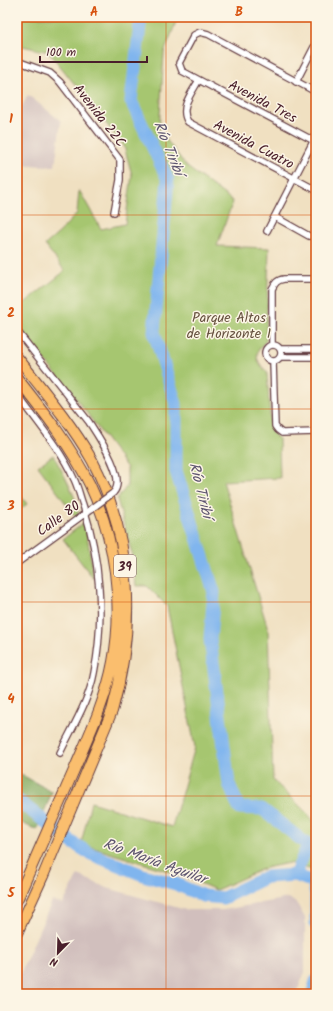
<svg xmlns="http://www.w3.org/2000/svg" width="333" height="1011" viewBox="0 0 333 1011" font-family="Kalam,sans-serif">
<style>
.industrial{fill:#d1bfbd}
.green{fill:#a6c66f;stroke:#78724d}
.forest{fill:#84ab62;stroke:#676546}
.lines{fill:none;stroke-linecap:round;stroke-linejoin:round}
.river{stroke:#80b5ee;stroke-width:13}
.street-casing{stroke:#633c42;stroke-width:8}
.highway-casing{stroke:#633c42;stroke-width:12}
.street{stroke:#fff;stroke-width:5.5}
.highway{stroke:#fabe6e;stroke-width:10}
.street-bridge-casing{stroke:#633c42;stroke-width:8;stroke-linecap:butt}
.street-bridge{stroke:#fff;stroke-width:5.5}
.grid{fill:none;stroke:#d8530f;stroke-width:1;stroke-opacity:0.55}
.labels{text-anchor:middle;stroke-width:3;stroke-linejoin:round;paint-order:stroke}
.shield{fill:#fcf5e5;stroke:#7f5f63;stroke-width:1}
.shield-label{font-size:13px;font-weight:bold;fill:#4a1f2b}
.street-label{font-size:14px;fill:#4a1f2b;stroke:#fcf5e5}
.park-label{font-size:14px;fill:#66513f;stroke:#fcf5e5}
.water-label{font-size:15px;font-style:italic;fill:#5d546f;stroke:#fcf5e5}
.neatline{fill:none;stroke:#d8530f;stroke-width:1.5}
.grid-label{font-size:13px;text-anchor:middle;font-weight:bold;fill:#d8530f}
</style>
<rect width="100%" height="100%" fill="#fcf5e5"/>
<filter id="ink" filterUnits="userSpaceOnUse"><feTurbulence type="fractalNoise" baseFrequency=".025" numOctaves="2"/><feDisplacementMap in="SourceGraphic" scale="8" xChannelSelector="R" yChannelSelector="G"/><feConvolveMatrix kernelMatrix="1 2 1 2 8 2 1 2 1" color-interpolation-filters="sRGB"/></filter>
<filter id="wash" filterUnits="userSpaceOnUse"><feTurbulence type="fractalNoise" baseFrequency=".012" numOctaves="4" result="noise"/><feDisplacementMap in="SourceGraphic" scale="16" xChannelSelector="R" yChannelSelector="G"/><feGaussianBlur stdDeviation="0.9" result="paint"/><feColorMatrix in="noise" values="0 0 0 0 0 0 0 0 0 0 0 0 0 0 0 0 0 1.4 0 .05"/><feComposite in="paint" operator="in"/></filter>
<g filter="url(#wash)">
<rect width="100%" height="100%" fill="#f0e0c1"/>
<path class="industrial" d="M28 95 61 121 55 166 17 165V115Z
M78 875 107 888 186 910H223L289 898 297 904 305 918V972L296 994H17V981L52 901 63 904Z"/>
<path class="green" d="M17 17H178L164 53 159 130 187 167 233 201 217 246 269 248 266 341C253 353 255 360 267 372L271 431 279 439 280 478 223 481 268 629 273 780 309 815 316 830V877L313 870 289 863 265 868 216 890 181 875 81 844 91 802 172 827 195 747 167 606 147 586H136L132 554 117 499 127 486V468L81 405 17 326V309L65 271 45 245 60 232 77 213 79 190 101 229 125 224 132 175 124 146 49 52 18 45Z
M53 455C60 467 80 502 78 515L76 517 38 466Z
M17 491 27 504 17 512Z
M85 522 94 579 63 539Z"/>
<path class="forest" d="M17 772 52 792 37 830 17 821Z"/>
<g class="lines">
<path class="river" d="M141 17 131 101 168 180 154 332 176 404V471L214 592 210 639 229 784 239 808 262 809 308 845 295 875
M17 800 73 843 91 854 143 875 176 884 203 896 223 898 266 877 295 875 313 882 316 894
M316 898V925
M313 994 316 981"/>
</g>
</g>
<g filter="url(#ink)">
<g class="lines">
<g class="street-casing">
<path id="street" d="M17 61 50 73 60 82 120 160V180L114 212
M199 80 316 142
M296 82 314 47
M316 92 208 34 200 32 194 35 179 63 182 71 199 80C191 94 179 108 188 122L316 190
M275 217 309 236
M267 231 316 136
M17 331 89 422C98 436 128 479 113 493
M265 353a8 8 0 1 1 16 0a8 8 0 1 1-16 0Z
M272 345V289C275 283 277 280 284 279H316
M280 349H316
M280 357H316
M273 362 275 426 278 430 282 433 316 432
M17 394C37 422 60 448 74 479 78 487 80 497 83 505 100 558 105 618 94 673 89 701 72 728 60 753
M17 563 94 507"/>
</g>
<g class="highway-casing">
<path id="highway" d="M17 357C43 390 71 423 92 460 133 537 136 628 112 711L43 876 17 933
M17 378C44 412 71 446 90 485 115 538 124 605 113 662 106 700 89 735 74 770 55 814 36 857 17 900"/>
</g>
<use href="#street" class="street"/>
<use href="#highway" class="highway"/>
<g class="street-bridge-casing">
<path id="street-bridge" d="M94 507 113 493"/>
</g>
<use href="#street-bridge" class="street-bridge"/>
</g>
</g>
<path class="grid" d="M166 17V994M17 215H316M17 409H316M17 602H316M17 796H316"/>
<g class="labels">
<rect class="shield" x="114" y="555" width="22" height="22" rx="3"/>
<g class="shield-label">
<text x="125" y="571">39</text>
</g>
<g class="street-label">
<text transform="translate(263 101) rotate(28)" y="5">Avenida Tres</text>
<text transform="translate(100 115) rotate(52)" y="5">Avenida 22C</text>
<text transform="translate(254 144) rotate(28)" y="5">Avenida Cuatro</text>
<text transform="translate(58 518) rotate(-36)" y="5">Calle 80</text>
</g>
<g class="park-label">
<text x="229" y="322">Parque Altos<tspan x="229" dy="16">de Horizonte 1</tspan></text>
</g>
<g class="water-label">
<text transform="translate(169 148) rotate(68)" y="5">Río Tiribí</text>
<text transform="translate(201 490) rotate(76)" y="5">Río Tiribí</text>
<text transform="translate(155 861) rotate(20)" y="5">Río María Aguilar</text>
</g>
</g>
<rect width="333" height="1011" fill="none" stroke="#fcf5e5" stroke-width="44"/>
<g transform="translate(58 953) rotate(203)" stroke="#fcf5e5" stroke-width="3" paint-order="stroke">
<path d="M0-3L7 15L0 10L-7 15Z" fill="#4a1f2b"/>
<text y="-6" font-size="11" font-weight="bold" text-anchor="middle" fill="#4a1f2b">N</text>
</g>
<path d="M40 56v6h107v-6" fill="none" stroke="#4a1f2b" stroke-width="2"/>
<text x="46" y="56" font-size="12" fill="#4a1f2b" stroke="#fcf5e5" stroke-width="3" paint-order="stroke">100 m</text>
<rect x="22" y="22" width="289" height="967" class="neatline"/>
<g class="grid-label">
<text x="94" y="16">A</text>
<text x="239" y="16">B</text>
<text x="11" y="123">1</text>
<text x="11" y="317">2</text>
<text x="11" y="510">3</text>
<text x="11" y="703">4</text>
<text x="11" y="897">5</text>
</g>
</svg>
